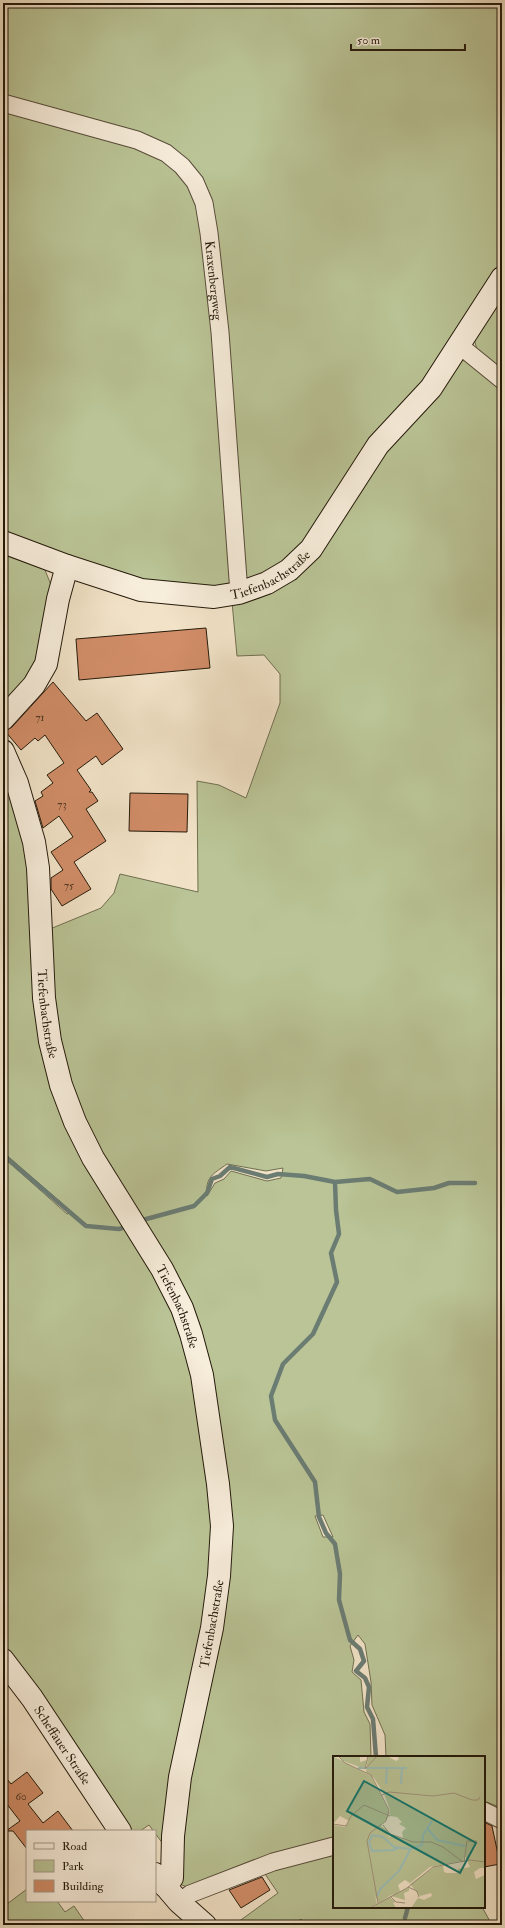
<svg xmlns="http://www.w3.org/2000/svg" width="505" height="1928" viewBox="0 0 505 1928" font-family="'IM FELL Double Pica',serif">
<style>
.green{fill:#bac496;stroke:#6f6f50;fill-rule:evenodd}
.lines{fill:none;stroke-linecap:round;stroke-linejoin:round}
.stream{stroke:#6b7c73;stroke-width:4.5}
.building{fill:#d18d68;stroke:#241a0b}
.street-casing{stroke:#584c3a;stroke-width:19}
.secondary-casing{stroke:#241a0b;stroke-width:24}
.street{stroke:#f7eddb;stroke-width:17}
.secondary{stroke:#f7eddb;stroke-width:22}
.labels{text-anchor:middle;stroke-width:3;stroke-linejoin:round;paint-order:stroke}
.number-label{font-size:11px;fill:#4f3722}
.street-label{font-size:13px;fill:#241a0b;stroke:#f7eddb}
.inset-river{fill:none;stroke:#9bbeb8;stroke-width:2}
.inset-road{fill:none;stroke:#a0937c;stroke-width:1}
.view{fill:#0f766e;fill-opacity:0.15;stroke:#0f766e;stroke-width:2}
.inset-edge{fill:none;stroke:#241a0b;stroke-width:2}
</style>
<rect width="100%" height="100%" fill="#f2e3c8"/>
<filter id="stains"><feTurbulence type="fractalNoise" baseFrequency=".005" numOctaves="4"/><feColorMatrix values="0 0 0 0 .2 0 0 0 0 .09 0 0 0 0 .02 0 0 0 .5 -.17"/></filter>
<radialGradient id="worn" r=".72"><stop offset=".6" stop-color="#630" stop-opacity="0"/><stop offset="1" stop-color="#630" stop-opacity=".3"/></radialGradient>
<path class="green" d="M3 3H502V268L300 553 248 584 244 576 214 232 188 181 207 232 232 583 227 588 177 590 3 537Z
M502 290V1808L484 1801V1757H386L385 1735 372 1705 371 1682 365 1644 358 1635 350 1646 354 1660 352 1672 361 1680 364 1712 370 1724 371 1757H334V1842L189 1888 178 1883 176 1853 216 1627 206 1378 98 1159 55 1043 50 929 101 908 114 893 120 874 198 892 197 781 219 785 246 798 280 703V674L264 655 237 656 232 602 283 583 373 459 453 367 463 359 472 360 479 358 473 334ZM227 1164 266 1171 283 1168 281 1178 267 1181 231 1171 224 1179 215 1183 207 1196C205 1177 213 1174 227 1164ZM323 1515 333 1537H323L315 1516Z
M3 547 35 560 45 570 51 585 40 662 3 709Z
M3 766 29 850 45 1038 127 1220 190 1343 218 1529 169 1852 149 1825 140 1831H129L3 1652V1157L67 1214 72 1212 3 1152Z
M334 1852V1907H482L492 1925H306L301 1919 293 1925H234L278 1893 263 1871Z
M27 1889V1901H57L65 1912 74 1906 87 1925H3V1907Z"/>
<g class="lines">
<path class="stream" d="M3 1155 86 1226 119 1229 129 1226
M335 1182 336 1210 339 1234 331 1253 337 1282 313 1334 283 1364 271 1396 275 1420 315 1482 319 1517 326 1533 335 1544 340 1574 339 1600 350 1640 360 1649 364 1661 356 1671 365 1678 369 1687 367 1707 373 1719 376 1757
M139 1221 194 1206 207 1193 212 1179 220 1176 230 1167 267 1177 278 1174 304 1176 335 1182 370 1179 397 1192 434 1188 449 1183H475
M405 1918 408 1907"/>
</g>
<path class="building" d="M206 628 210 668 79 680 76 639Z
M53 682 86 721 97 713 123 749 102 765 96 756 77 770 91 790 89 792H92L98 801 86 809 106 841 74 862 91 889 62 906 51 889V878L63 870 51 852 73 837 59 816 43 828 35 801 43 796 41 792 53 783 47 775 64 763 45 735 38 741 35 738 21 750 5 731 12 727Z
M130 793 188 794 187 832 129 831Z
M27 1772 43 1793 28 1804 43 1823 58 1811 73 1831H27V1849L13 1831H6L20 1821 3 1799V1774L11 1784Z
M484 1822 492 1826 500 1864 484 1867Z
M262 1877 270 1890 241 1908 229 1890Z"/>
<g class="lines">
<g class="street-casing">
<g id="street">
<path id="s1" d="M3 103 137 140 166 153 182 166 195 182 204 203 209 233 220 332 239 593"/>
<path d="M459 345 502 380"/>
<path d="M484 1811 502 1820"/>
<path d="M179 1902 190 1894 273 1862 334 1846"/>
</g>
</g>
<g class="secondary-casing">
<g id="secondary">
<path id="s2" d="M3 542 67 566 141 590 214 597 239 593 267 583 289 570 311 549 378 445 431 388 502 278"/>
<path d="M3 719 34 685 46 664 58 599 67 566"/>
<path id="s3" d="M3 751 17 783 34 842 38 868 44 998 50 1041 61 1085 75 1122 93 1158 162 1269 182 1308 191 1334 202 1375 218 1484 222 1526 219 1576 212 1628 180 1777 173 1836 172 1878 165 1886"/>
<path id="s4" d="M3 1660 32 1698 120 1831"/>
<path d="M155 1874 179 1902 205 1925"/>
</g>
</g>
<use href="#street" class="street"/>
<use href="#secondary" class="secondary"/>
</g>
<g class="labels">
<g class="number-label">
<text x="40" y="721">71</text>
<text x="62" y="808">73</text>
<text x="69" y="889">75</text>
<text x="21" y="1800">60</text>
</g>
<g class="street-label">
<text dy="5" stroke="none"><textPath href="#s1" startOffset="313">Kraxenbergweg</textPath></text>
<text dy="5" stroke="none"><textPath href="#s2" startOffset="281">Tiefenbachstraße</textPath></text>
<text dy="5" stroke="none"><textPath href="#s3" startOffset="269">Tiefenbachstraße</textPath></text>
<text dy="5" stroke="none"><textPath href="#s3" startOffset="593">Tiefenbachstraße</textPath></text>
<text transform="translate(211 1624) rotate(-80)" y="5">Tiefenbachstraße</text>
<text dy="5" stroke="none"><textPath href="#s4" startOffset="104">Scheffauer Straße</textPath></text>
</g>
</g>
<g transform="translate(333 1756)">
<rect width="152" height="152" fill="#f2e3c8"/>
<path d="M0 0 38 20 57 57 56 59 47 55 56 60 48 70 54 74 56 81 60 79 77 86 70 82 69 76 73 72 66 68 69 66 64 61 57 60V54L51 38 41 22 33 16 35 0H54L63 5 66 3 64 0H152V112H147L141 116 143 123 152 119V152H78L85 142 91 144 99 140 98 137 87 140 77 128 101 111 110 109 111 116 114 117H125V113L137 111 132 100 133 94 130 105 97 111 77 127 72 124 65 129 67 135 64 137 76 131V135L71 137 72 144 58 140 61 137 46 147 42 140 44 148 36 152H0V69L12 71 16 65 7 60 0 68ZM5 0H27V6L34 4 32 13 10 5ZM56 141 63 146 60 147 63 152H39Z" fill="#bac496"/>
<path class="inset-river" d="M25 12H74M53 28 54 11M68 28 69 11M95 73 104 84 132 90M38 79 50 81 61 91 78 93 89 89 90 79 99 65M39 80 36 86 39 95 60 94 65 92M44 140 48 132 66 115 77 94"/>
<path class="inset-road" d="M5 0 12 7 38 19 56 54 53 65 37 77 34 85 45 147M33 12 44 0M32 13 35 0M49 39 56 36 100 40 121 37 139 44H145L147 41M0 68 13 70 18 60 31 49 57 60M50 69 57 78 80 86H98L110 91 130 106M131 106 134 85H144M75 131 84 135 86 141M57 140 63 146 72 147M37 152 74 132 100 111 137 104 152 106"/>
<path class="view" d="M31 25 143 87 127 117 14 55Z"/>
<rect width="152" height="152" class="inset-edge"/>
</g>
<rect width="505" height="1928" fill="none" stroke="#f2e3c8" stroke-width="16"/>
<rect x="4" y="4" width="497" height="1920" fill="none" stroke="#241a0b" stroke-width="2"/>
<rect x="8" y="8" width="489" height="1912" fill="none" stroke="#241a0b"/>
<rect x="26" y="1830" width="130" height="72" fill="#f7eddb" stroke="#a39988"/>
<rect x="34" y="1843" width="20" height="6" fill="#f7eddb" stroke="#a39988"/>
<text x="62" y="1850" font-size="12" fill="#241a0b">Road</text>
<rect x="34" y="1860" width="20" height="12" fill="#bac496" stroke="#a39988"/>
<text x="62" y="1870" font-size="12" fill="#241a0b">Park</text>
<rect x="34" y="1880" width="20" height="12" fill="#d18d68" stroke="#a39988"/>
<text x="62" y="1890" font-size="12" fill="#241a0b">Building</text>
<path d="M351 44v6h114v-6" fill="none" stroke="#241a0b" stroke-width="2"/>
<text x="357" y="44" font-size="12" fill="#241a0b" stroke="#f7eddb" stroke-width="3" paint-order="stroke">50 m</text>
<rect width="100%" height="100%" filter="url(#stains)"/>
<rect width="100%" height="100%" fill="url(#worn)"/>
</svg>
